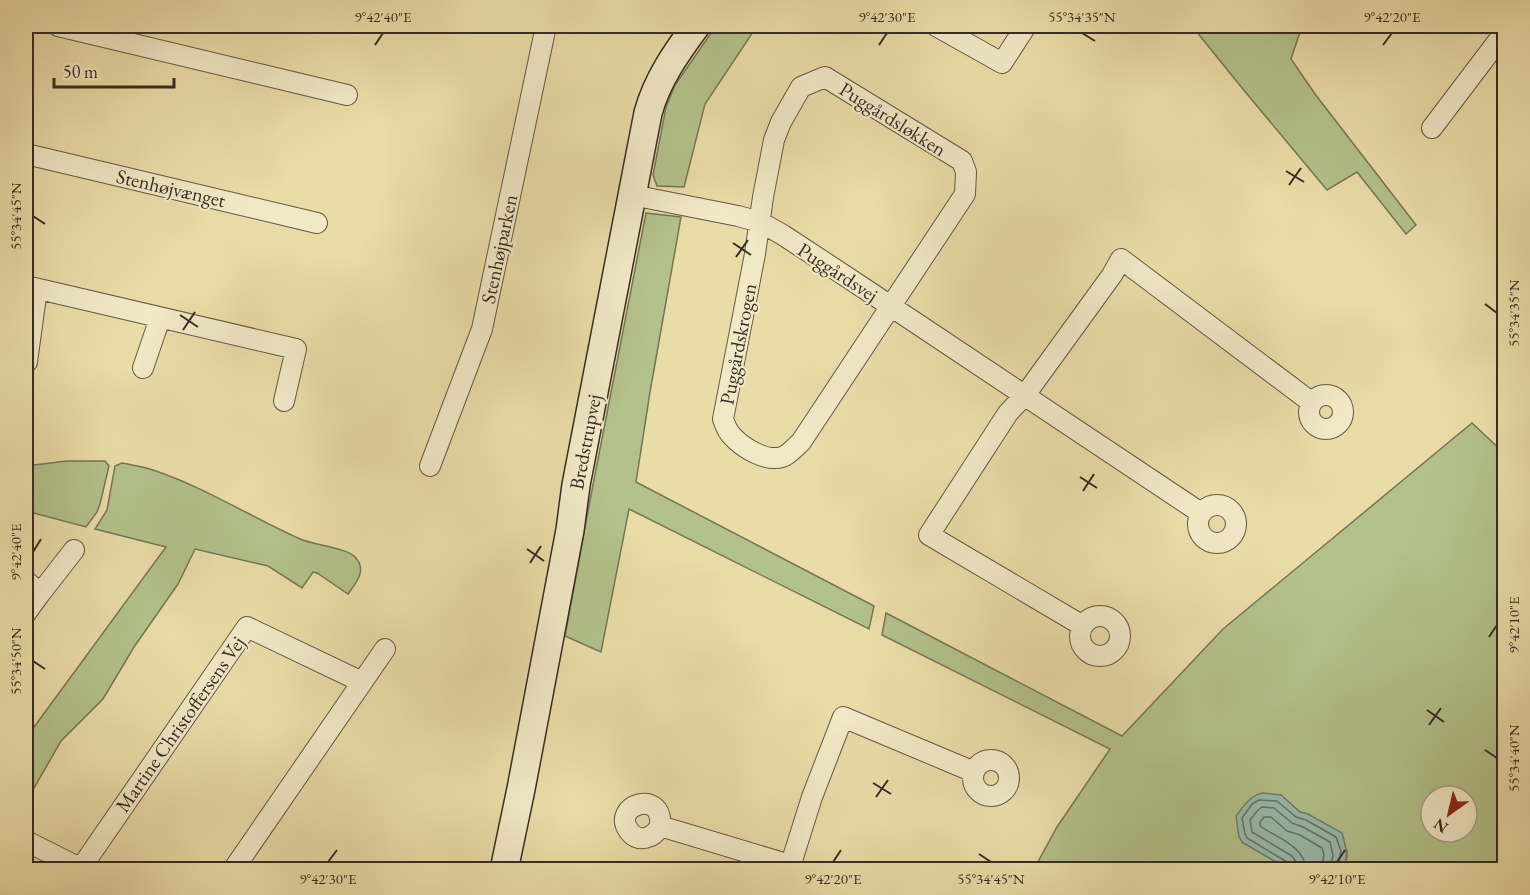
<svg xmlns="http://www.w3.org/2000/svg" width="1530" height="895" viewBox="0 0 1530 895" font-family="'EB Garamond',serif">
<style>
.green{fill:#b3c18a;stroke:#757658;stroke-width:1.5;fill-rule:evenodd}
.water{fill:#98bbac;stroke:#718176;stroke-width:1.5}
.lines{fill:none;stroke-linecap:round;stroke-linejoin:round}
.shore{stroke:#687368;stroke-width:1.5}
.street-casing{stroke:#645746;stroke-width:22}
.secondary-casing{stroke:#372b25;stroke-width:30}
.street{stroke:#f1e8c6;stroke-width:20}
.secondary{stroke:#f1e8c6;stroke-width:27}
.ticks{fill:none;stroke:#372b25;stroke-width:2}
.labels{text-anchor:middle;stroke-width:4.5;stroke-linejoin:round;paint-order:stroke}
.street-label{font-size:20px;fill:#372b25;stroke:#f1e8c6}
.neatline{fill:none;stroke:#372b25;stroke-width:2}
.ticks-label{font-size:15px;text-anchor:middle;fill:#372b25}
</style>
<rect width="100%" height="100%" fill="#eadca7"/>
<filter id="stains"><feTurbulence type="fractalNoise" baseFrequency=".00333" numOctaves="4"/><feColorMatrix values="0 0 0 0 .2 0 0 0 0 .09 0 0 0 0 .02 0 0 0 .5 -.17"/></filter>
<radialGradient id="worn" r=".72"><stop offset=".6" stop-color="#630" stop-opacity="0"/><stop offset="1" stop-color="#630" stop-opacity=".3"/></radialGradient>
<path class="green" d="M716 26H757L705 104 684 187 657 186 653 175 666 107 675 85Z
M1192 26H1259L1265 33 1270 26H1302L1291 59 1315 94 1416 225 1406 234 1357 172 1327 190 1242 88Z
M646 213 681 217 650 392 636 482 874 606 869 629 629 509 601 652 565 636 591 495Z
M1472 423 1504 453V869H1342L1347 857V850L1308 814 1300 812 1281 795 1242 842 1288 869H1034L1057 827 1110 749 882 635 886 613 1122 736 1223 629ZM1431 796H1467V832H1431Z
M67 461H105L109 466 100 504 97 512 86 527 26 511V466Z
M122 463C132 465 143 467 153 470 204 487 251 517 300 539 313 545 349 548 356 558 367 571 356 583 348 594L317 573 313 572 302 588 268 566 195 549 178 584 134 647 103 699 61 741 26 802V738L166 547 95 529 107 510 115 466Z"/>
<path class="water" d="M1263 793 1281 795 1300 812 1308 814 1342 833C1346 847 1349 857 1342 869H1288L1242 842 1239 837 1236 816C1244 806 1250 795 1263 793Z"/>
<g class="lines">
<path class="shore" d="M1290 870 1287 862 1247 838 1245 834 1242 818 1252 804 1259 800 1277 801 1296 817 1306 820 1336 837 1341 851 1337 870
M1297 870 1296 862 1292 856 1252 832 1250 820 1258 810 1262 807 1274 808 1292 823 1303 827 1330 842 1333 855 1330 870
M1306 870C1305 846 1277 838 1260 826V822L1264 817H1271L1287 831 1300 835 1322 848 1324 855 1321 870"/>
<g class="street-casing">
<path id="street" d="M58 26 347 95
M936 26 1002 63 1026 26
M825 77 962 161 966 172 965 194 801 442C795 447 789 455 782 457 766 462 743 448 732 436 728 432 725 425 723 419L755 254 763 197 774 140 781 122 801 87Z
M1432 128 1504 33
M26 154 317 223
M632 195 738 216 760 222 783 235 856 283 1201 513
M26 286 296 349 284 401
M27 362 37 289
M143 368 160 318
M1309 412a17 17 0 1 1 34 0a17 17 0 1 1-34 0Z
M430 466 482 329 546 26
M1198 524a19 19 0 1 1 38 0a19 19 0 1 1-38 0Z
M26 581 33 587 39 595 26 613
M39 595 74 550
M1080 636a20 20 0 1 1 40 0a20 20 0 1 1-40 0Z
M1083 626 929 535 1008 413 1025 395 1112 275 1121 259 1311 402
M973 778a18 18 0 1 1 36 0a18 18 0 1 1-36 0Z
M660 826C664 788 610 805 629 831 638 844 654 838 660 826L790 865
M26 841 84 870
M81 868 247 627 362 682
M233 870 385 649
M789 870 812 797 843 717 974 772"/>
</g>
<g class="secondary-casing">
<path id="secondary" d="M504 870 521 789 570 530 576 485 648 113C657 80 676 53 696 26"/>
</g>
<use href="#street" class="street"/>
<use href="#secondary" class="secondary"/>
</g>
<path class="ticks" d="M1082 33 1095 41M375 45 383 33M879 45 887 33M1383 45 1392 33M1286 171 1304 182M1289 185 1301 168M33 216 45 224M733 243 751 255M736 257 748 240M1485 304 1497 313M180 315 198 327M183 330 195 312M1080 477 1097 488M1083 491 1094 474M527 549 544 561M33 552 41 539M530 563 541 546M1489 637 1497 625M33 661 45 669M1427 710 1444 722M1429 725 1441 708M1485 750 1497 758M873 783 891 794M876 797 888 780M979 854 991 862M328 862 337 850M833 862 841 850M1337 862 1345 850"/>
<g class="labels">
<g class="street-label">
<text transform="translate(893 119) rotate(32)" y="7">Puggårdsløkken</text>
<text transform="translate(171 188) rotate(13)" y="7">Stenhøjvænget</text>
<text transform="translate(499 249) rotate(-78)" y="7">Stenhøjparken</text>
<text transform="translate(838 272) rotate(33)" y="7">Puggårdsvej</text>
<text transform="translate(738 344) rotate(-79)" y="7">Puggårdskrogen</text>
<text transform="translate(585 442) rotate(-79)" y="7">Bredstrupvej</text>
<text transform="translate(180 724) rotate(-55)" y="7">Martine Christoffersens Vej</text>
</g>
</g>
<rect width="1530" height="895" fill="none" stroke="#eadca7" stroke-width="66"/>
<g transform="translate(1449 814) rotate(214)"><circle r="28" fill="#f1e8c6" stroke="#a79c86" stroke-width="1.5"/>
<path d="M0-4.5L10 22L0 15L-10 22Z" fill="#8f2418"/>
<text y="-9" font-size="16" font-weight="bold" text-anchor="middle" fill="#372b25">N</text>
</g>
<path d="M54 78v9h120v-9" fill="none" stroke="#372b25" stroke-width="3"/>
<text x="63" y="78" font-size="18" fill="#372b25" stroke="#f1e8c6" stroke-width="4.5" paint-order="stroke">50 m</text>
<rect x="33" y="33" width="1464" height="829" class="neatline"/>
<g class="ticks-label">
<text x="383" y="22">9°42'40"E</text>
<text x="887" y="22">9°42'30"E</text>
<text x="1082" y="22">55°34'35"N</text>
<text x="1392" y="22">9°42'20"E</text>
<text transform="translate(16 216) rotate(-90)" y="5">55°34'45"N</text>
<text transform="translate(1514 313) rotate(-90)" y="5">55°34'35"N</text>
<text transform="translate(16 552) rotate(-90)" y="5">9°42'40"E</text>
<text transform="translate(1514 625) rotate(-90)" y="5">9°42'10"E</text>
<text transform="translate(16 661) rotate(-90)" y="5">55°34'50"N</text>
<text transform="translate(1514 758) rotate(-90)" y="5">55°34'40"N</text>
<text x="328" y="884">9°42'30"E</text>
<text x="833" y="884">9°42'20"E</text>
<text x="991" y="884">55°34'45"N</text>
<text x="1337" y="884">9°42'10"E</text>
</g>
<rect width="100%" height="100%" filter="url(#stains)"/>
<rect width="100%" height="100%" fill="url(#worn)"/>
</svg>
